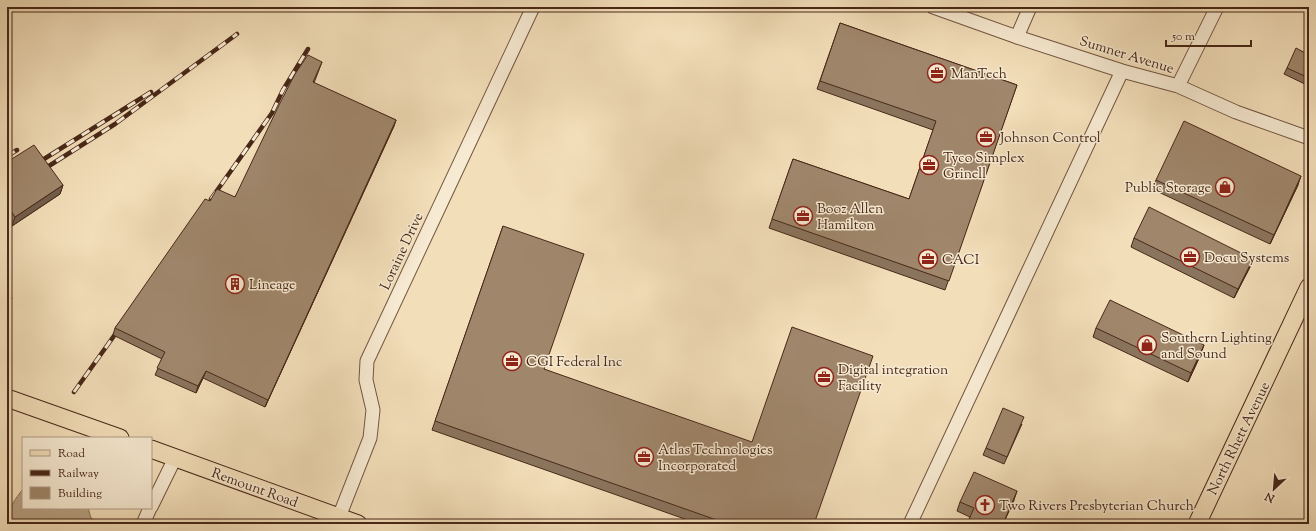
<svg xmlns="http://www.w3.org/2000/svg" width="1316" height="531" viewBox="0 0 1316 531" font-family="'Sorts Mill Goudy',serif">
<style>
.water{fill:#b8a082;stroke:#8b7058}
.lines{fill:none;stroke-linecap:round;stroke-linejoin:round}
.minor-casing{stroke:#725640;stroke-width:15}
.major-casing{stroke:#482818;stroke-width:19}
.minor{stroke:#f7ead2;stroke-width:13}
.major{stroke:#f2deb9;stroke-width:17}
.rail-casing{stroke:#482818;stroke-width:4.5}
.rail{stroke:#f7ead2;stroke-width:3;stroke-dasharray:9;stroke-linecap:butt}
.wall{fill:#8a745d;stroke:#482818}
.shaded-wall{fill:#705e4c;stroke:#482818}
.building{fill:#a0876c;stroke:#482818}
.labels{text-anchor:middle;stroke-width:3;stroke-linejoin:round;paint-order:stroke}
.street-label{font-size:14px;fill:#482818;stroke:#f7ead2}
.poi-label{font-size:14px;fill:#482818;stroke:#f7ead2;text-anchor:start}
</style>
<rect width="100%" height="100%" fill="#f2deb9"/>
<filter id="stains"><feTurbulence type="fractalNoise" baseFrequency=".005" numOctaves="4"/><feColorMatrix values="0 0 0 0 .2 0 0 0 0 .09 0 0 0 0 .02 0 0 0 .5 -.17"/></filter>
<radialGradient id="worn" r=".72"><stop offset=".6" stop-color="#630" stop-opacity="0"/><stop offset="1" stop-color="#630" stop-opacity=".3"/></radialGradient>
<path class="water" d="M23 489V508H88L91 518 101 524H7C7 510 15 499 23 489Z"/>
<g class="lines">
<g class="minor-casing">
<path id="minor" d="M933 7 1017 37 1122 71 1178 86 1236 112 1309 138
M1017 37 1030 7
M1178 86 1217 7
M151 507 175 458
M339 517 370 438 373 410 366 380 367 361 533 7
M143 524 150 508
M910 524 1122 71"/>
</g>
<g class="major-casing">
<path id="major" d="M7 398 120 438
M151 449 358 524
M1197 524 1309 287"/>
</g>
<use href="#minor" class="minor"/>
<use href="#major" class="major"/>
<g class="rail-casing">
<path id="rail" d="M7 156 17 150
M36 164 151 92
M41 171 115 124 237 34
M211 199 272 113 283 90 308 49
M74 392 121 326"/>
</g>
<use href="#rail" class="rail"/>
</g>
<path class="wall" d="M840 23 1017 85 945 290 769 228 793 159 909 199 933 130 817 89Z
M1309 55V86L1284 74 1287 68Z
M322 62 314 83 396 120 394 126 265 407 203 378 196 393 155 375 162 359 113 335 115 328 210 201 235 197Z
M7 162 63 185 60 194 12 226 7 219Z
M1156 180 1298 185 1270 244 1152 189Z
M503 226 544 369 814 524H699L432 430Z
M1134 238 1250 267 1234 298 1131 247Z
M1096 328 1201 354 1188 382 1093 337Z
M1022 424 1004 464 983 455 986 448Z
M1014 500 1003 524H967L970 517 957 511 960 502Z"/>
<path class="shaded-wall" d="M396 120 394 126 265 407 268 400Z
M1301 176 1298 185 1270 244 1274 235Z
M63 185 60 194 12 226 15 217Z
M1253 259 1250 267 1234 298 1238 289Z
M12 298 9 307 7 308V302Z
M1204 345 1201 354 1188 382 1191 373Z
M206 371 203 378 196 393 198 386Z
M1017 491 1014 500 1003 524Z"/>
<path class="building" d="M840 23 1017 85 949 281 772 219 793 159 909 199 936 121 820 81Z
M1296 48 1309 55V78L1287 68Z
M308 55 322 62 313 82 396 120 268 400 206 371 198 386 157 368 165 352 115 328 205 199 210 201 217 189 235 197 279 105 295 74Z
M1184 121 1301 176 1274 235 1156 180Z
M34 145 63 185 15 217 7 205V162Z
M1149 207 1253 259 1238 289 1134 238Z
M503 226 584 254 544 369 752 442 792 327 873 356 814 524H728L435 421Z
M7 291 12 298 7 302Z
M1110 300 1204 345 1191 373 1096 328Z
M1003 408 1024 417 1007 457 986 448Z
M974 472 1017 491 1003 524H967L974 508 960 502Z
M1134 519 1144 524H1132Z"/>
<defs>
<g id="office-ring" transform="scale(1)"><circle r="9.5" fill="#f7ead2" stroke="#8f2418" stroke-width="1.5"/><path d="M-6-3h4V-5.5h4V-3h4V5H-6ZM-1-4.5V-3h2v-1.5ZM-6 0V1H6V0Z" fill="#8f2418"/></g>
<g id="shop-ring" transform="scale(1)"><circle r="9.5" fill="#f7ead2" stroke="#8f2418" stroke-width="1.5"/><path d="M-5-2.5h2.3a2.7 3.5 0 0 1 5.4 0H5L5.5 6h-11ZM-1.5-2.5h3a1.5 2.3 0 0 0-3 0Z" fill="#8f2418"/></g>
<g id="building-ring" transform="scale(1)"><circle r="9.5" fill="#f7ead2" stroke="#8f2418" stroke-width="1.5"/><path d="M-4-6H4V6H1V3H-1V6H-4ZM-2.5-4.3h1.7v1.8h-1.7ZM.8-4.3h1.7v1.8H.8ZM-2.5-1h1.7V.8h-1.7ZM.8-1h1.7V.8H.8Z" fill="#8f2418"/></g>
<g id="church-ring" transform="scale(1)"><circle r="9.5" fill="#f7ead2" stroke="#8f2418" stroke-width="1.5"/><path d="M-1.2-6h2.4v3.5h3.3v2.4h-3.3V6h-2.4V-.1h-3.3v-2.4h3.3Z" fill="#8f2418"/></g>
</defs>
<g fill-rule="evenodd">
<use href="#office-ring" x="937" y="73"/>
<use href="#office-ring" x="986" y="137"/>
<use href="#office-ring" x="929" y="165"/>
<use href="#shop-ring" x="1225" y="187"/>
<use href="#office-ring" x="803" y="216"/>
<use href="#office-ring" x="1190" y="257"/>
<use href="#office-ring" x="928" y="259"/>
<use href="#building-ring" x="235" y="284"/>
<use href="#shop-ring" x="1147" y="345"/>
<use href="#office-ring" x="512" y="361"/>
<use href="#office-ring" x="824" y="377"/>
<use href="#office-ring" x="644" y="457"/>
<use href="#church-ring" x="985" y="505"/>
</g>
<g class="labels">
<g class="street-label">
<text transform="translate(1127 54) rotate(17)" y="5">Sumner Avenue</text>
<text transform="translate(401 251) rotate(-65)" y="5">Loraine Drive</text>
<text transform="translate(1238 438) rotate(-64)" y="5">North Rhett Avenue</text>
<text transform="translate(255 487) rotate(20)" y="5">Remount Road</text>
</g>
<g class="poi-label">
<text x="951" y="78">ManTech</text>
<text x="1000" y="142">Johnson Control</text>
<text x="943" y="162">Tyco Simplex<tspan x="943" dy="16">Grinell</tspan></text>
<text x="1211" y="192" text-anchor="end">Public Storage</text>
<text x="817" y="213">Booz Allen<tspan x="817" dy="16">Hamilton</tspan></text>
<text x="1204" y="262">Docu Systems</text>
<text x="942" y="264">CACI</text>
<text x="249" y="289">Lineage</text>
<text x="1161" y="342">Southern Lighting<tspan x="1161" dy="16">and Sound</tspan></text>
<text x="526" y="366">CGI Federal Inc</text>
<text x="838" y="374">Digital integration<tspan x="838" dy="16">Facility</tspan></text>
<text x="658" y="454">Atlas Technologies<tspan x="658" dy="16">Incorporated</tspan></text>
<text x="999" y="510">Two Rivers Presbyterian Church</text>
</g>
</g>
<rect width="1316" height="531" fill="none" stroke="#f2deb9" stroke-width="24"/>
<rect x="8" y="8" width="1300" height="515" fill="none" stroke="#482818" stroke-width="2"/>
<rect x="12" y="12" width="1292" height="507" fill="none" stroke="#482818"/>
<rect x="22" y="437" width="130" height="72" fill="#f7ead2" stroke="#b19c88"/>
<rect x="30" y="450" width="20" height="6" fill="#f2deb9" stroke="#b19c88"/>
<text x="58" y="457" font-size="12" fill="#482818">Road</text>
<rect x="30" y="470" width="20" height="6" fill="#482818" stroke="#b19c88"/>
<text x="58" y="477" font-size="12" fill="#482818">Railway</text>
<rect x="30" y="487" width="20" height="12" fill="#a0876c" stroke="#b19c88"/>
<text x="58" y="497" font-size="12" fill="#482818">Building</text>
<g transform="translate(1274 489) rotate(206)" stroke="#f7ead2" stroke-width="3" paint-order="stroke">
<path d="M0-3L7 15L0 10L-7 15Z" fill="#482818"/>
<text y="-6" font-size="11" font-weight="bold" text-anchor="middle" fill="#482818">N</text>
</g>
<path d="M1166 40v6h85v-6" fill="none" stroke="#482818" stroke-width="2"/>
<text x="1172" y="40" font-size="12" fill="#482818" stroke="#f7ead2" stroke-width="3" paint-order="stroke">50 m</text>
<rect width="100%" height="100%" filter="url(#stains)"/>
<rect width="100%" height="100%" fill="url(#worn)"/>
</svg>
